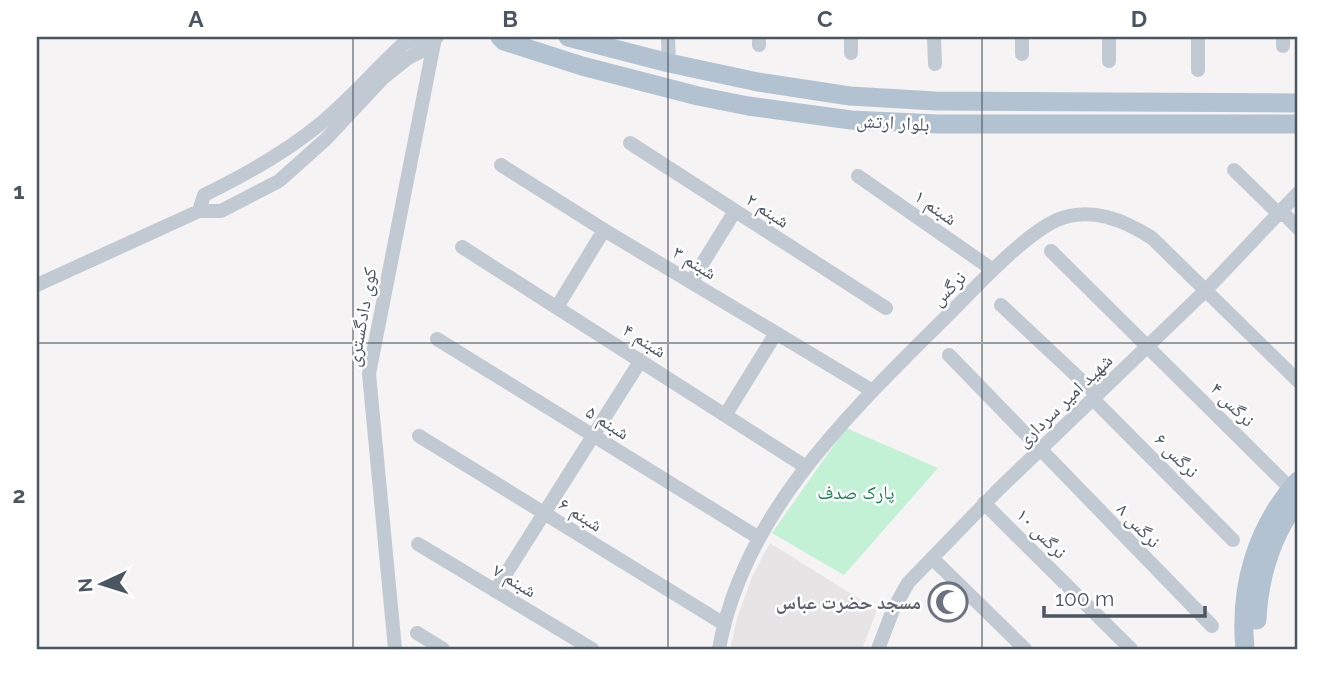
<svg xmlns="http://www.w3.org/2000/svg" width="1335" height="686" viewBox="0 0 1335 686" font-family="Raleway,'Noto Naskh Arabic',sans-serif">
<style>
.education{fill:#e6e4e5}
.green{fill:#c3f1d5}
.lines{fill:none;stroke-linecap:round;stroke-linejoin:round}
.minor{stroke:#c1cad2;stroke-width:14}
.major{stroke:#b3c2d1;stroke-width:19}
.grid{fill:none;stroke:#4a5661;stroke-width:2;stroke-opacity:0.55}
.labels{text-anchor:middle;stroke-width:5;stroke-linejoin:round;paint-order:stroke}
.street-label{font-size:19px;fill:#4a5661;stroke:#fff}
.park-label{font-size:19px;fill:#17864f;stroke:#fff}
.worship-label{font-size:19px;font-weight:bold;fill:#5b616d;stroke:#fff;text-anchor:end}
.neatline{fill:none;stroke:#4a5661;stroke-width:2.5}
.grid-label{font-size:23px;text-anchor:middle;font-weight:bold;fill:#4a5661}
</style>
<rect width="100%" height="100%" fill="#f5f3f3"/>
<path class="education" d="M770 543 877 610 862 649H730L737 618 753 575Z"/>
<path class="green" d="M846 428 938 468 844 575 772 533Z"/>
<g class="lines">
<path class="minor" d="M668 37 669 63
M759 37V45
M934 37 935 64
M1283 46V37
M851 53V37
M1022 54V37
M1109 61V37
M1198 70V37
M630 143 886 308
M501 165 604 230 871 390
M1234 170 1279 214
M858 176 993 270
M199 211 204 195C245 175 285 153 320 124 349 100 374 71 402 45L415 39 437 37
M1281 211 1298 228
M462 247 806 467
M1051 251 1291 489
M691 282 735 211
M37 285 199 211H221L279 181 326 139 383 78 408 58 424 50 435 38
M1001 305 1097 395
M557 307 604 230
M437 339 759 538
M949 355 1212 626
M1093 399 1233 540
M726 414 776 333
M419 436 724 624
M984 503 1131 649
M418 544 592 649
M932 558 1025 649
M495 591 641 360
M417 633 443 649
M395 649 369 374 435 38
M719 649C744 509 857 406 953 310 979 284 1025 234 1057 220 1091 206 1124 220 1152 238L1298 381
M878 649 893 610 908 583 998 490 1206 290 1298 193"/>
<path class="major" d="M500 37 504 41 582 66 698 96 748 106 851 120 938 124H1298
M568 37 669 63 758 82 850 96 935 101 1298 103
M1257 620C1259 576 1272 535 1298 500
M1245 649C1239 588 1256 527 1298 481"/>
</g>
<path class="grid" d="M353 37V649M668 37V649M982 37V649M37 343H1298"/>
<defs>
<g id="mosque-ring" transform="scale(2.0125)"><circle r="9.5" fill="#fff" stroke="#6b7280" stroke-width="1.5"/><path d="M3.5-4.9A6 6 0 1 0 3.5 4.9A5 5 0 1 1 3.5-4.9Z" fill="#6b7280"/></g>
</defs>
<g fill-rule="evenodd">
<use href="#mosque-ring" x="948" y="602"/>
</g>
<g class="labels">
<g class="street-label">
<text transform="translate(893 122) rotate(3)" y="7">بلوار ارتش</text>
<text transform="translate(936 207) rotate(35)" y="7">شبنم ۱</text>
<text transform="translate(768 210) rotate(33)" y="7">شبنم ۲</text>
<text transform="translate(695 262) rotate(31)" y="7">شبنم ۳</text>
<text transform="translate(948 288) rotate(-45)" y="7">نرگس</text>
<text transform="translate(361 317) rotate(-80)" y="7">کوی دادگستری</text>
<text transform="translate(645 340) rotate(32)" y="7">شبنم ۴</text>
<text transform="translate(1064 400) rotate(-44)" y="7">شهید امیر سرداری</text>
<text transform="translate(1233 404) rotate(45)" y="7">نرگس ۴</text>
<text transform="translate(608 422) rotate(32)" y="7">شبنم ۵</text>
<text transform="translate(1177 455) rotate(45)" y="7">نرگس ۶</text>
<text transform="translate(581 514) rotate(32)" y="7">شبنم ۶</text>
<text transform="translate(1139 525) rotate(46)" y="7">نرگس ۸</text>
<text transform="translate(1042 533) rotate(45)" y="7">نرگس ۱۰</text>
<text transform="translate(515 580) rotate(31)" y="7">شبنم ۷</text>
</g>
<g class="park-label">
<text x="856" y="499">پارک صدف</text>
</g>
<g class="worship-label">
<text x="921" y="609">مسجد حضرت عباس</text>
</g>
</g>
<rect width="1335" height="686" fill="none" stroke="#ffffff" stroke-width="77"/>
<g transform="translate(102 584) rotate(266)" stroke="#ffffff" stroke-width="5" paint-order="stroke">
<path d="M0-5L12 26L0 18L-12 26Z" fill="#4a5661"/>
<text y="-10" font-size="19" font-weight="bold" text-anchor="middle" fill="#4a5661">N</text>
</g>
<path d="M1044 606v10h161v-10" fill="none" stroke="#4a5661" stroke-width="3.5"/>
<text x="1055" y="606" font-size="21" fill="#4a5661" stroke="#ffffff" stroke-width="5" paint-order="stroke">100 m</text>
<rect x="38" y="38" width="1258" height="610" class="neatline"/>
<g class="grid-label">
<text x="196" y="27">A</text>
<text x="510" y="27">B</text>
<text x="825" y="27">C</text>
<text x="1139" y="27">D</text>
<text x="19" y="199">1</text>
<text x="19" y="503">2</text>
</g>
</svg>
